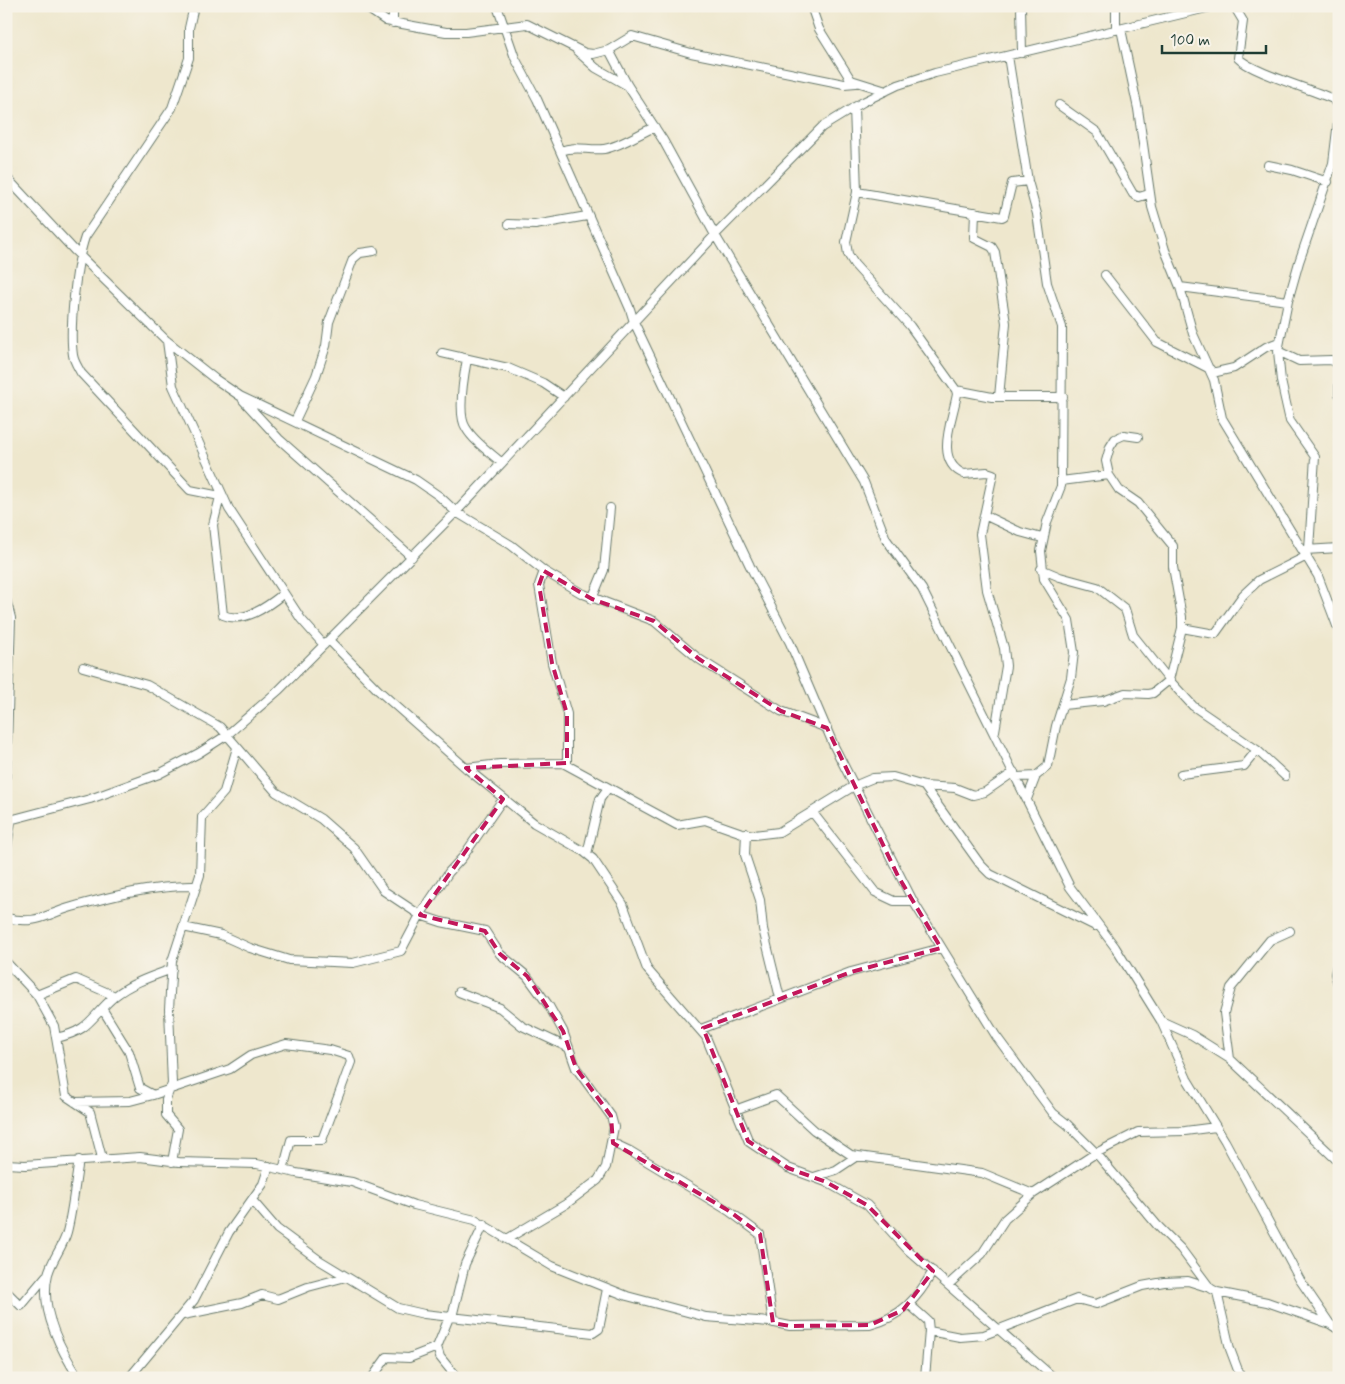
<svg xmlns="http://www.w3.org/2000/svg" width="1345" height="1384" viewBox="0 0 1345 1384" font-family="Mynerve,sans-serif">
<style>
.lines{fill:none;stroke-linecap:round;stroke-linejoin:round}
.street-casing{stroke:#67786a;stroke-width:10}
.street{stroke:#fff;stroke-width:8}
.marked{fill:none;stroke:#c2185b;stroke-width:4;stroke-dasharray:10 6;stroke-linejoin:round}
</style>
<rect width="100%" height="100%" fill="#f7f3e8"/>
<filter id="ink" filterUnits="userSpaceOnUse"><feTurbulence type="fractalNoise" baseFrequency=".02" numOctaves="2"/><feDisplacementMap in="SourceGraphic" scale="10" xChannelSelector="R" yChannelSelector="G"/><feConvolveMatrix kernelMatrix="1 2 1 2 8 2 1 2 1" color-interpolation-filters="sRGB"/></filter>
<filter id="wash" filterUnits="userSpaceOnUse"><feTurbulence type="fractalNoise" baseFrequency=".0096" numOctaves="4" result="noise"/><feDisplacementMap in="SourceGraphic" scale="20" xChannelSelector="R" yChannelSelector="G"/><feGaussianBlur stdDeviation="1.12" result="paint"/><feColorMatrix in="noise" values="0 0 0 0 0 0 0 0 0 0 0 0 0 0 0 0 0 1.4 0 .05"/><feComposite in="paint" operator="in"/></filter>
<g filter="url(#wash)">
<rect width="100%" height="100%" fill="#eee7cd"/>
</g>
<g filter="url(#ink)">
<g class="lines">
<g class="street-casing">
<path id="street" d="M194 6 189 28V58L172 108 85 237C76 263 69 328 73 355 74 362 78 367 81 373L190 490 220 496
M364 6 386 21 446 32H466L527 24 585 53 593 54 609 50 632 36 691 53 844 84 856 83
M393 6V23
M497 6 515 58 537 99 630 309 634 322 750 566 790 643 834 746 913 901 996 1036 1053 1113 1067 1124 1096 1153 1157 1225 1181 1249 1210 1288 1217 1292 1267 1302 1330 1324
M811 6 819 29 851 80 886 91
M1021 6 1022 53
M1116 6V30
M1234 6 1243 21 1238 58C1251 72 1311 89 1333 99L1339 108
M1121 29 1138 109 1152 207 1165 250 1180 287 1193 334 1214 380 1222 418 1318 576 1339 631
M609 50 628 86 663 140 715 235 864 482 886 539 922 589 1070 887 1115 947 1161 1021
M577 51 596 68 628 86
M1008 56 1028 181 1037 214 1047 283 1062 327 1061 486 1047 522 1041 551 1044 579 1069 620 1074 652 1071 678 1056 726 1048 766 1036 776 1027 799
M1059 105 1097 132 1133 194 1139 197 1149 194
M854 107 857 192 846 242 848 254 854 264 910 326 956 390 957 394C953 419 933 461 964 474L987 472 993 474 980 534 987 590 1004 648 1006 666 995 731
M561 151C575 145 589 151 604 149 619 147 640 133 655 127
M1268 165 1292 170 1328 182
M6 177 75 251 167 341 215 379 240 396 416 480 439 496 456 512 511 545 544 571 581 593 654 621 699 659 781 711 827 728
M857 192 1002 217 1004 216 1012 183 1028 181
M975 212 974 238 992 247 995 252 1006 323 999 397
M509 224 535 225 587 216
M1105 275 1157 342 1210 369
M1180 287 1288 301
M167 341 173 386 229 509 301 619 324 645
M1278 351 1299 361 1331 360 1339 365
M442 353 508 368 543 383 564 397
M467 359C464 375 457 415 466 428 474 442 491 453 502 463
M1212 373 1234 368 1266 347 1279 342
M1339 386V394
M956 390 992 397H1063
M243 400 279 439 412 557
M295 421 316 376 326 346 329 322 353 259 360 253 374 251
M1061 481 1109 475
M221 493 213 525 223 615C244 624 268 606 283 594
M984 515 1020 532 1042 538
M1309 549 1315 457 1290 421 1281 381 1278 351 1288 301 1299 262 1333 163 1339 113
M1305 550 1339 548
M1041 569 1060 577 1097 587 1125 609 1133 635 1169 680 1193 706 1257 750 1285 776
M544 571 539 585 552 663 567 714V765
M6 599 11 618 6 776
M592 599 604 570 610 508
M1182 628 1215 634 1243 595 1259 580 1307 556
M329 640 378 690 466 768 534 823 583 851 593 859 623 904 647 969 706 1037 749 1142 788 1168 826 1182 867 1205 908 1250 1054 1378
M83 667 147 685 220 727 276 792 321 819 354 848 384 891 420 915 441 922 485 931 500 954 527 976 549 1006 563 1031 576 1068 611 1116 614 1127 606 1167 598 1180 566 1204 507 1239
M1063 705 1103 701 1125 693 1148 694 1153 693 1169 680 1182 628V617L1173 567V546L1138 503 1119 490 1109 475 1106 461 1110 447 1115 439 1124 435 1138 437
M466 768 500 764 563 763 677 825 705 820 742 833 754 835 779 832 854 786 873 778 893 777 924 786 955 788 973 795 985 792 1014 772
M1181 774 1244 766 1257 750
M1017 777 1036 776
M924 786 980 864 990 874 1095 926
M813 813 875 892 894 901H913
M6 821 90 799 159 774 199 753 227 735 279 690 456 512 715 235 822 127 863 102 898 85 935 73 1215 6
M746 833 745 855 760 900 763 929 780 998
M6 854 11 821
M587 854 600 799 608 788
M6 918C37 925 44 915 72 907 112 896 155 885 197 886
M183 927 221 935 250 948 289 960 353 963 401 951 420 915 449 872 462 858 503 799
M1339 957 1335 974 1339 988
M6 962 37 995 54 1026 66 1096 90 1112 102 1158
M459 992 500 1008 522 1026 569 1048
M37 995 76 979 115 996
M103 1010 129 1052 140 1088 153 1095 230 1069 251 1055 286 1044 330 1050 349 1056 351 1062 322 1140H291L283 1170
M701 1029 851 972 941 948
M56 1038C92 1030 90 1017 115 996 131 983 153 976 172 969
M1230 1059 1224 1013 1231 988 1270 940 1290 931
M75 1102 130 1101 153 1095
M735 1110 776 1095 814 1130 851 1155 982 1173 1033 1194
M613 1143 630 1151 729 1211 760 1234 773 1323
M172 1162 178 1129 166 1115V1099L172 1084 169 1009 172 961 200 875 202 817 224 792 237 748
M1339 1162 1230 1059 1192 1035 1161 1021 1187 1079 1225 1141 1300 1280 1330 1324 1339 1330
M6 1164 25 1165 140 1157 179 1162 257 1164 296 1173 352 1182 414 1205 475 1220 552 1266 627 1296 706 1317 770 1322 790 1326 870 1325C901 1317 918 1298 933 1271
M814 1177 836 1170 857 1156
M252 1200 277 1229 319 1260 398 1308 424 1314 593 1333 599 1329 607 1289
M948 1285 982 1254 1005 1219 1033 1194 1096 1153 1138 1132 1185 1131 1216 1127
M6 1291 21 1306 46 1276
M1217 1292 1230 1349 1241 1378
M910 1305 928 1321 929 1331 925 1378
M183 1315 242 1303 262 1295 278 1299 308 1287 346 1277
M929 1331 960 1337 984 1335 1077 1299 1096 1304 1142 1286 1164 1282 1188 1281 1210 1288
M79 1378C60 1349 39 1309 48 1274 52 1259 63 1247 67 1232 73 1208 75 1184 79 1160
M129 1378 194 1300 229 1232 263 1184 269 1166
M372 1378 387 1357 409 1358 437 1347
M457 1378 440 1357 437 1347 448 1320 453 1313 465 1264 484 1224"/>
</g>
<use href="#street" class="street"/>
</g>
</g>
<path class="marked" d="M544 571 592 599 654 621 699 659 781 711 827 728 898 876 941 948 851 972 703 1028 748 1141 788 1168 826 1182 867 1205 933 1271 903 1310 870 1325 790 1326 773 1323 760 1234 729 1211 613 1143 611 1116 576 1068 563 1031 527 976 500 954 485 931 420 915 503 799 466 768 567 763V714L552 663 539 585Z"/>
<rect width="1345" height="1384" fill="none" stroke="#f7f3e8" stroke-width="25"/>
<path d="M1162 45v8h104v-8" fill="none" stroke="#1f3d34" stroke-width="2.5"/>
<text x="1170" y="45" font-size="15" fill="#1f3d34" stroke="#f7f3e8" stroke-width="4" paint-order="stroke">100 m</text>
</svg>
